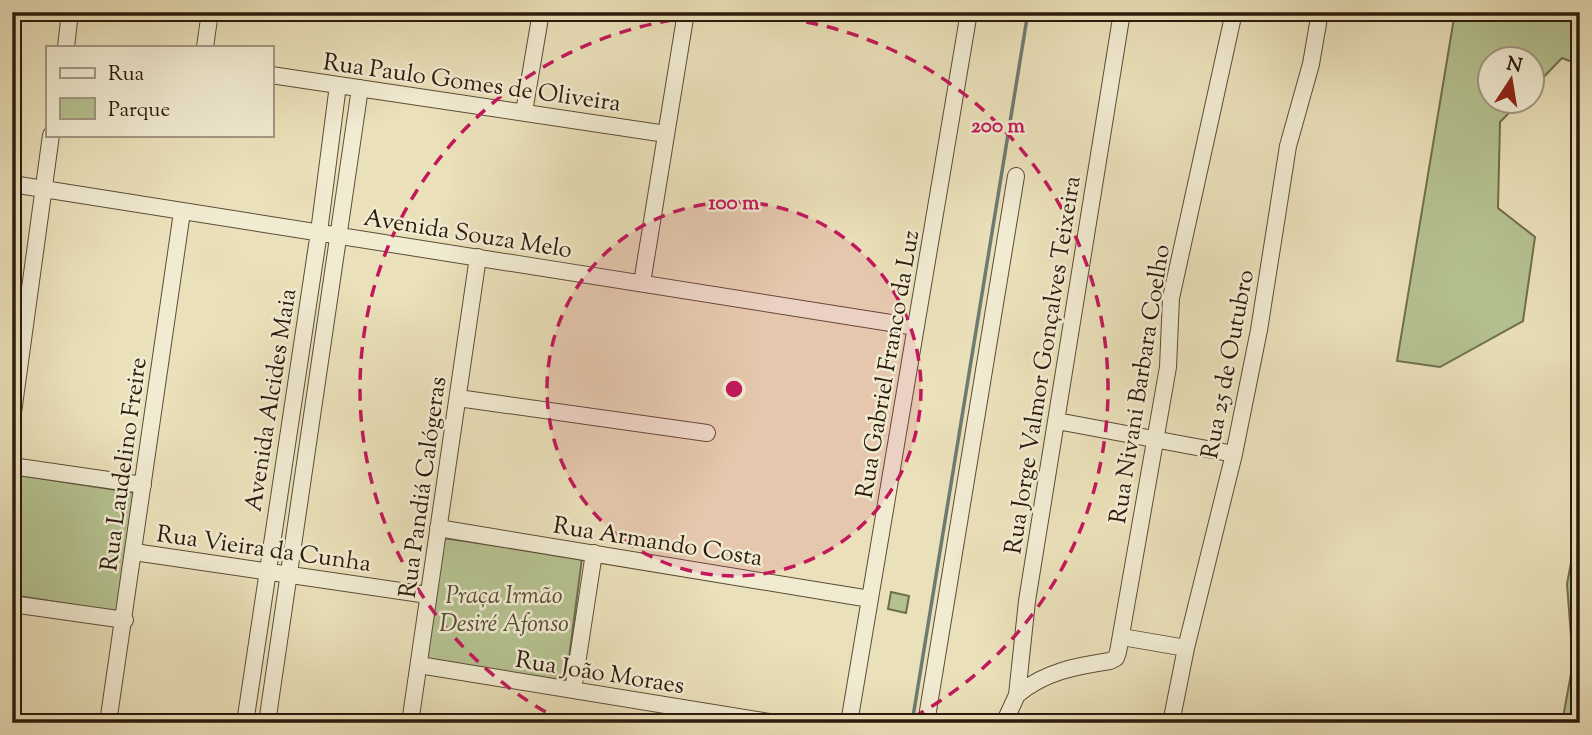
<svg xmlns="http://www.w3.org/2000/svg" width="1592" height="735" viewBox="0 0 1592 735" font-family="'Sorts Mill Goudy',serif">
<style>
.green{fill:#b5c290;stroke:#706e4e;stroke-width:2}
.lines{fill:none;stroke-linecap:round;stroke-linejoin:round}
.stream{stroke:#6e7b73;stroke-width:3.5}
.minor-casing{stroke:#5c4c38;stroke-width:18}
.minor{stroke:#f1ebd2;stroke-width:16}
.ring{fill:none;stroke:#c2185b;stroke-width:3.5;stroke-dasharray:12 9}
.labels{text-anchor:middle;stroke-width:5;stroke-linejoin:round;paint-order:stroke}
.street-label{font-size:24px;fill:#2c1a0d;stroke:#f1ebd2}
.park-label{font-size:24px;font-style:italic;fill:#554c34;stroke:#f1ebd2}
.centre{fill:#c2185b;stroke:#f1ebd2;stroke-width:3.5}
.ring-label{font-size:21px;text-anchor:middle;font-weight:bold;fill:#c2185b;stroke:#f1ebd2;stroke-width:5;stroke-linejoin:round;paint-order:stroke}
</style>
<rect width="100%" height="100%" fill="#eae0b9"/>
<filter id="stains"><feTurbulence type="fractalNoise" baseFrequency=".00286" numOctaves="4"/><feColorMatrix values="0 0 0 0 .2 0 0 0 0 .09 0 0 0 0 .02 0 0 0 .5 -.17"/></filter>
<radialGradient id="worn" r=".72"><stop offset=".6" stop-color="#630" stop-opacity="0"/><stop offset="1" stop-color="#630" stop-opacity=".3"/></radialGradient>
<path class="green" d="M1455 12H1580V65L1562 58 1533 88 1532 60H1490V102H1520L1500 122 1498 208 1535 237 1523 321 1440 367 1397 361Z
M12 474 136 493 118 612 12 595Z
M1580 514V723H1562L1573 663 1567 584Z
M443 538 582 558 566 681 426 660Z
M891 592 909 596 906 613 888 609Z"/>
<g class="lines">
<path class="stream" d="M912 723 1028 12"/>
<g class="minor-casing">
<path id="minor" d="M66 47 70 12
M205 47 210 12
M271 75 666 134
M524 112 541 12
M12 184 916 327
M642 283 686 12
M458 398 707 433
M12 420 51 135
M1057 421 1234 454
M12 466 143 485
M438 528 870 599
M134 552 428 595
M12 604 125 620
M1122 637 1186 648
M419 665 775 723
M573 690 594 553
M1017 695C1044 672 1076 666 1110 661L1116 658 1118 652 1168 367 1171 298 1234 12
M108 723 182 212
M245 723 319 232 338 85
M267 723 360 88
M410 723 478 257
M849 723 969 12
M926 723 1016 176
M1004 723 1017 695 1027 601 1122 12
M1171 723 1186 648 1234 454 1259 330 1288 146 1311 64 1320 12"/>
</g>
<use href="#minor" class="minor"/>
</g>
<circle cx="734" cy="389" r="187" fill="#c2185b" fill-opacity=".12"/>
<g class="ring">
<circle cx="734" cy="389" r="187"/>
<path d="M564 722A374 374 0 1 1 904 722"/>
</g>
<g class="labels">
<g class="street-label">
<text transform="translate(472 82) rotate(8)" y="8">Rua Paulo Gomes de Oliveira</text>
<text transform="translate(468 233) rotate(9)" y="8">Avenida Souza Melo</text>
<text transform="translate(887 364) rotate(-80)" y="8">Rua Gabriel Franco da Luz</text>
<text transform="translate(1227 364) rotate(-79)" y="8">Rua 25 de Outubro</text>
<text transform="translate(1042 365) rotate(-81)" y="8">Rua Jorge Valmor Gonçalves Teixeira</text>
<text transform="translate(1139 384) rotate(-81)" y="8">Rua Nivani Barbara Coelho</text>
<text transform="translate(270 400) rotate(-81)" y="8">Avenida Alcides Maia</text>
<text transform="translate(123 464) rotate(-82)" y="8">Rua Laudelino Freire</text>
<text transform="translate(422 487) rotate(-82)" y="8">Rua Pandiá Calógeras</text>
<text transform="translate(658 541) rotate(9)" y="8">Rua Armando Costa</text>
<text transform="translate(264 548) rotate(8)" y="8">Rua Vieira da Cunha</text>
<text transform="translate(600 672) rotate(9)" y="8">Rua João Moraes</text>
</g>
<g class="park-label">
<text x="504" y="603">Praça Irmão<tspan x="504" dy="28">Desiré Afonso</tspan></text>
</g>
</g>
<circle cx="734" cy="389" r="10" class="centre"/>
<g class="ring-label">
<text x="998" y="132">200 m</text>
<text x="734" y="209">100 m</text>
</g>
<rect width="1592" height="735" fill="none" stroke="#eae0b9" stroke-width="42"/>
<rect x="14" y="14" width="1564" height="707" fill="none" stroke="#2c1a0d" stroke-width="3.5"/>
<rect x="21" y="21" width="1550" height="693" fill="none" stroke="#2c1a0d" stroke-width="2"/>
<rect x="46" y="46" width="228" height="91" fill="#f1ebd2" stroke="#a29783" stroke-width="2"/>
<rect x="60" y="68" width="35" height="10" fill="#f1ebd2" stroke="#a29783" stroke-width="2"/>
<text x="108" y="80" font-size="21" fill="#2c1a0d">Rua</text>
<rect x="60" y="98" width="35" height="21" fill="#b5c290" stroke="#a29783" stroke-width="2"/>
<text x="108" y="116" font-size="21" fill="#2c1a0d">Parque</text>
<g transform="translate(1511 80) rotate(12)"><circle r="33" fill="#f1ebd2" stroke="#a29783" stroke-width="2"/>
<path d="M0-5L12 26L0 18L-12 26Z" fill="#8f2418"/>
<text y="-10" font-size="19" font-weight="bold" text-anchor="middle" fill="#2c1a0d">N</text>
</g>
<rect width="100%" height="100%" filter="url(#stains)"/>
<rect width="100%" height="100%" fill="url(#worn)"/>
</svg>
